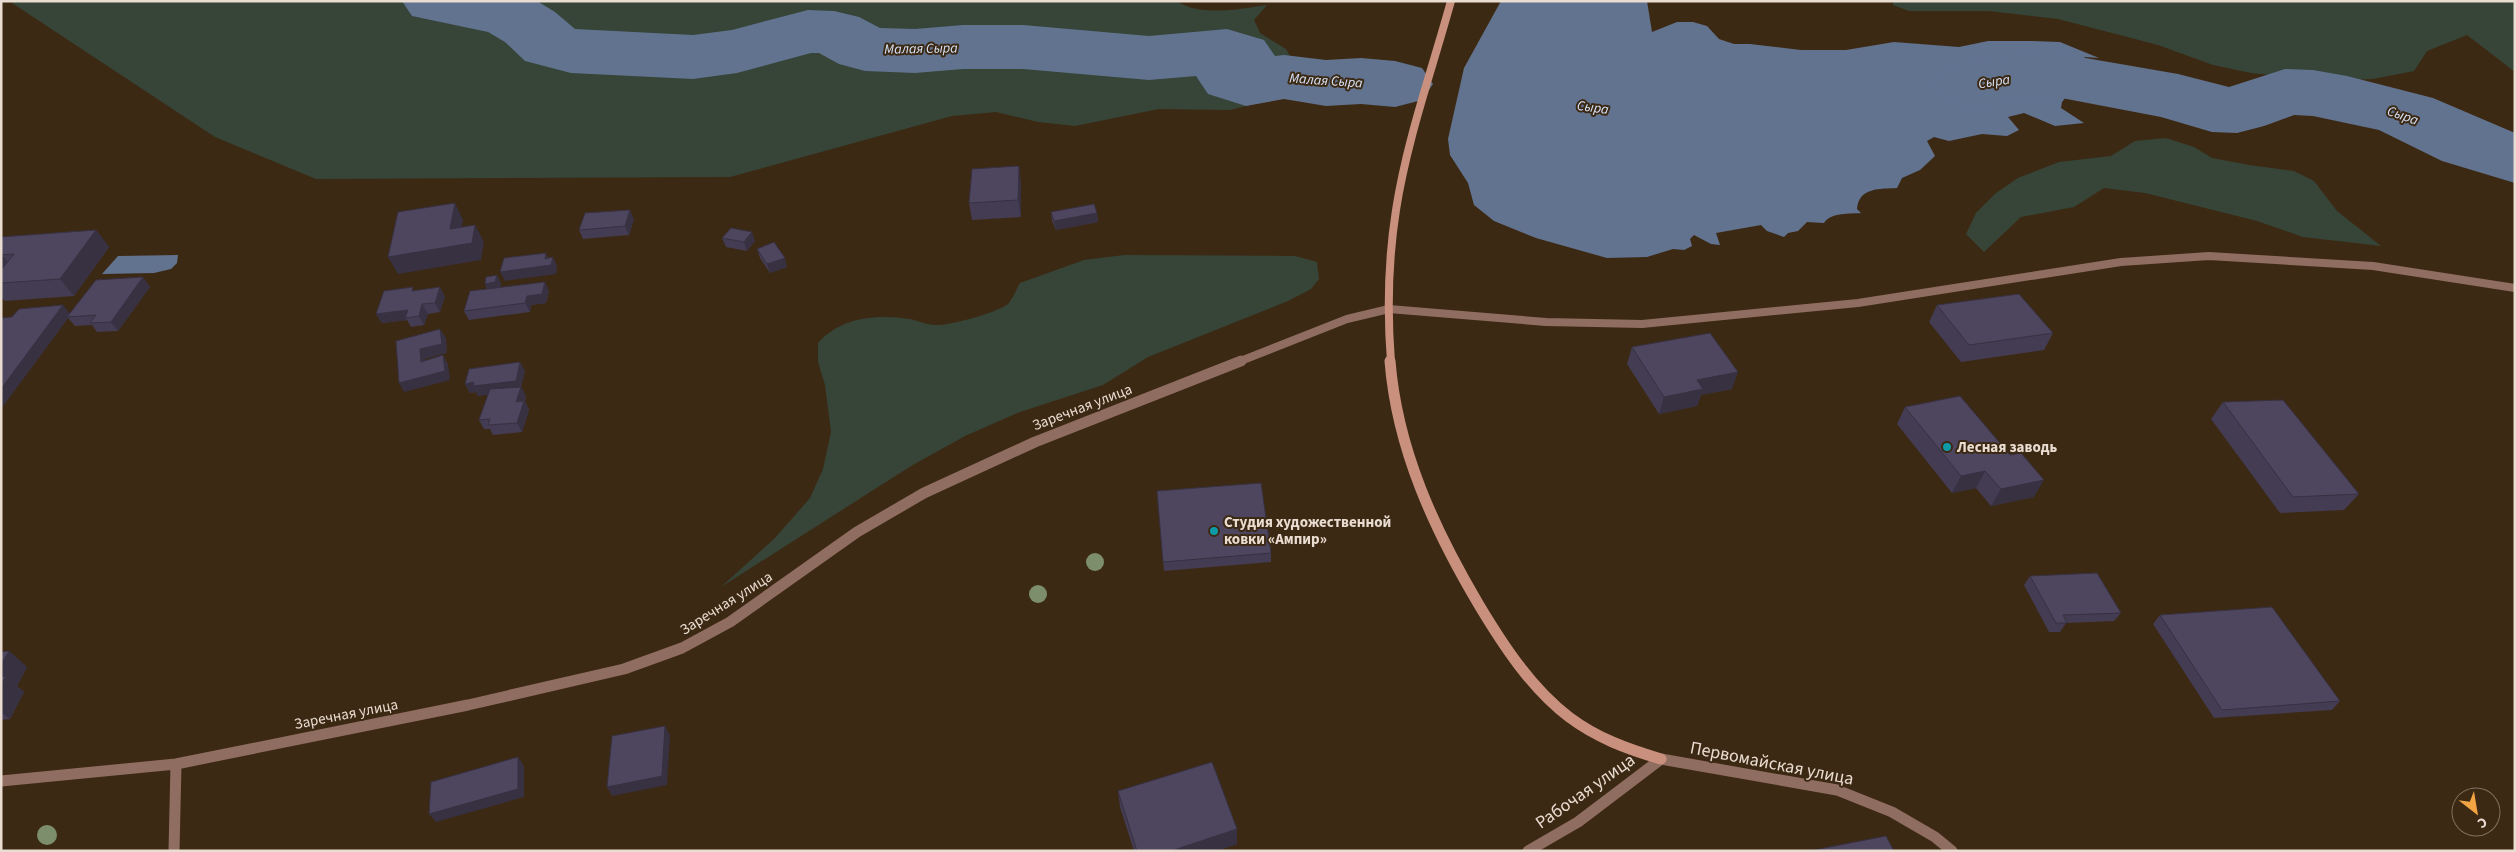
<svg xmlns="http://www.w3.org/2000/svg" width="2516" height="852" viewBox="0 0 2516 852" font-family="'Source Sans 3',sans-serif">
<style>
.green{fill:#364537}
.water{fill:#627390}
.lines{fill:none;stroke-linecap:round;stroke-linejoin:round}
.river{fill:#627390;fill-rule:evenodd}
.lane{stroke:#906d61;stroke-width:8}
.street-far1{stroke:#906d61;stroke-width:8}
.street{stroke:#906d61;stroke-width:11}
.secondary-far1{stroke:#c8907d;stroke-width:8}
.secondary{stroke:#c8907d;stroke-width:11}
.tree{fill:#7c8e6c}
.wall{fill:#433c52}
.shaded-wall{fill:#373142}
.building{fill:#4e465f;stroke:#373142}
.culture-dot{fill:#0f9aa8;stroke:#3c2914;stroke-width:2}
.labels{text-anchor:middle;stroke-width:4;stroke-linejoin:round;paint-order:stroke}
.far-water-label{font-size:14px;font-style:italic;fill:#d8e5fa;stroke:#3c2914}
.street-label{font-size:15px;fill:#e9dcd0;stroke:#3c2914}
.poi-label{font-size:15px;font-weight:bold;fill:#e9dcd0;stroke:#3c2914;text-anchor:start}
.near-street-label{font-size:18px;fill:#e9dcd0;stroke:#3c2914}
</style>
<rect width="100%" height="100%" fill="#3c2914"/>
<path class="green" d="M9 1H1177C1199 17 1241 9 1267 5L1254 20 1260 33 1286 49 1297 68 1291 86 1266 101 1230 110 1159 109 1075 126 1038 122 996 112 952 116 730 177 316 179 215 137Z
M1893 1H2515V72L2467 35 2427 51 2414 71 2373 79 2329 81 2251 73 2213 65 2158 45 2058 19 1989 11H1909L1893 5Z
M2166 138 2194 147 2212 158 2249 165 2294 171 2314 181 2337 211 2381 246 2303 237 2257 221 2145 193 2104 188 2074 207 2021 217 1984 252 1966 234 1976 213 1996 193 2018 178 2059 162 2111 156 2135 141Z
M1124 255 1295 256 1317 262 1319 279 1311 289 1288 301 1148 357 1103 385 1020 412 965 436 911 466 721 587 775 538 810 498 823 469 831 432 825 385 818 362V343C841 317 877 314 910 319 919 321 927 325 936 325 948 326 1001 312 1009 303 1013 298 1016 290 1020 283L1084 260Z"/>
<path class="water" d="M1501 1H1647L1652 32 1677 22H1693L1707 26 1719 39 1734 44H1750L1801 50H1846L1894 42 1959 47 1988 41H2032L2060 42 2099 58 2085 57 2076 66 2088 68 2091 71 2090 75C2096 80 2103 79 2109 84L2107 86H2075L2062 102 2061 108 2084 123 2055 126 2024 113 2008 117 2019 130 2007 136 1982 134 1949 141 1934 137 1927 141 1935 156 1920 170 1902 178 1897 188C1880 189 1859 187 1857 209L1861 213C1850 214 1831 212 1824 223L1807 222 1798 231 1788 233 1784 237 1767 231 1761 225 1716 233 1720 245 1711 244 1694 235 1690 239 1692 246 1684 250 1673 249 1647 257 1607 258 1536 238 1494 221 1474 205 1468 183 1450 155 1448 139 1464 68Z
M178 255 177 263 171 269 154 273 102 274 118 256Z"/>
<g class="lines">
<path class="river" d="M402 1H537L555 12 575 29 693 35 732 30 808 10 834 11 859 17 880 28 915 29 963 25H1023L1149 36 1227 29 1264 40 1275 56 1284 55 1326 60 1361 58 1395 61 1422 68 1433 84 1422 100 1395 107 1361 104 1326 106 1284 99 1246 106 1208 94 1196 76 1149 80 1023 69H963L915 73 865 71 839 64 819 53H811L737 73 693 79 571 73 525 61 505 42 488 32 412 16Z
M2051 52 2178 74 2229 87 2285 69 2313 70 2347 76 2433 98 2515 133V183L2442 161 2379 130 2313 116 2294 115 2264 126 2237 133 2212 132 2161 117 2051 96 1972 107 1945 100 1934 84 1945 68 1972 61Z"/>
<path class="lane" d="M1389 309 1546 322 1642 324 1858 303 2121 262 2209 256 2373 266 2515 288"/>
<path class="street-far1" d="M1238 362 1347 319 1389 309"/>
<path class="street" d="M1 781 176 764 468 705 624 669 682 648 730 622 857 532 924 493 1035 442 1241 361
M174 851 176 764
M1528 851 1578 822 1661 759 1837 790 1892 812 1935 837 1952 851"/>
<path class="secondary-far1" d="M1391 362C1387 311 1388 261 1396 210 1407 139 1432 70 1451 1"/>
<path class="secondary" d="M1390 361C1397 449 1434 529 1479 605 1503 645 1531 688 1569 717 1597 738 1627 749 1661 759"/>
</g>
<g class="tree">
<circle cx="1095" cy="562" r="9"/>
<circle cx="1038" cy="594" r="9"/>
<circle cx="47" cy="835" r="10"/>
</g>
<path class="wall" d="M1021 183V217L972 220 969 203Z
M1051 212 1097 213 1098 222 1056 230 1052 221Z
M634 219 629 235 583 239 579 230Z
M96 230 109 247 74 296 5 301 1 297V237Z
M722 238 755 241 747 251 726 247Z
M757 249 787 267 770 273 760 258Z
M497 275 501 284 500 287 549 291 546 303 531 305 530 312 469 320 464 311 487 289 485 284Z
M150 287 118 331 97 332 92 325 75 326 68 318 1 409 70 314Z
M415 290 445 296 440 312 428 314 424 325 411 327 407 320 382 323 376 314Z
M1937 305 2053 333 2044 350 1961 362 1929 322Z
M1632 347 1732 389 1701 395 1697 406 1659 414 1627 364Z
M525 371 521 387 526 396 525 401 529 410 522 432 493 435 490 429H484L479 420 489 394 478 396 476 392 470 393 465 384Z
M2223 402 2359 494 2344 510 2280 513 2211 419Z
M1905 407 2034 497 1991 506 1976 488 1952 493 1897 424Z
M1157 491 1271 553V562L1164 571Z
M2030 576 2121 613 2114 621 2066 623 2060 632H2049L2024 585Z
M2160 615 2340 701 2332 710 2214 718 2153 624Z
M9 651 27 667 17 686 24 692 10 719 1 720V652Z
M1118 791 1237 829V844L1217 851H1134L1120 807Z"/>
<path class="shaded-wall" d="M1019 166 1021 183V217L1018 200Z
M455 203 463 220 459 245 475 225 484 242 481 260 398 274 388 257 450 229Z
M630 210 634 219 629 235 625 226Z
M1097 213 1098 222 1056 230 1054 221Z
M96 230 109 247 74 296 60 279Z
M752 232 755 241 747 251 744 242Z
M546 253 550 262 553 257 557 266 556 274 505 281 500 272 545 259Z
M2 255 16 272 1 283V255Z
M785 258 787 267 770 273 767 264Z
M497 275 501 284 500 291 489 293 485 284Z
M143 277 150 287 118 331 111 322Z
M545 282 549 291 546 303 531 305 530 312 525 303 527 296Z
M440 287 445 296 440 312 435 303Z
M422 304 428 314 424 325 419 316Z
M63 305 71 315 67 317 68 318 1 409V389Z
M408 310 405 318 407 320 382 323 376 314Z
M440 329 446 338 447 353 425 359 426 371 421 362 420 349Z
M443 355 448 364 450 380 404 392 399 383Z
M520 362 525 371 521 387 526 396 525 401 529 410 522 432 517 423 516 402 520 390 478 396 476 392 470 393 465 384 474 382Z
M1738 372 1732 389 1701 395 1697 406 1659 414 1664 397 1697 380Z
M1985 471 1976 488 1952 493 1961 476Z
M2044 480 2034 497 1991 506 2001 489Z
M9 651 27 667 17 686 24 692 10 719 1 712V664Z
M665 726 670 735 667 785 612 796 607 787Z
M518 757 524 766V797L436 822 429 814Z
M1237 829V844L1217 851H1171Z"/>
<path class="building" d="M1019 166 1018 200 969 203 972 169Z
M455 203 450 229 475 225 472 243 388 257 398 212Z
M1094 204 1097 213 1054 221 1051 212Z
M630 210 625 226 579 230 585 213Z
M731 228 752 232 744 242 722 238Z
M96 230 60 279 1 283V270L14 254 1 255V237Z
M774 242 785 258 767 264 757 249Z
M546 253 545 259 553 257 551 265 500 272 504 258Z
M497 275 495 282 485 284 486 277Z
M143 277 111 322 90 323 96 315 67 317 96 280Z
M545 282 542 294 527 296 525 303 464 311 470 291Z
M413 287 412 291 440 287 435 303 422 304 419 316 405 318 408 310 376 314 384 291Z
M2019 294 2053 333 1969 345 1937 305Z
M63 305 1 389V318L12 317 19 309Z
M440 329 442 344 420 349 421 362 443 355 445 371 399 383 396 341Z
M1710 333 1738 372 1697 380 1703 389 1664 397 1632 347Z
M520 362 516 381 473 386 474 382 465 384 469 369Z
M521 387 516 402 524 401 517 423 488 425 490 419 479 420 490 389Z
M1960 396 2010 455 2021 453 2044 480 2001 489 1985 471 1961 476 1905 407Z
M2283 400 2359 494 2293 497 2223 402Z
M1261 483 1271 553 1163 562 1157 491Z
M2097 573 2121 613 2063 615 2067 623H2056L2030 576Z
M2272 607 2340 701 2222 710 2160 615Z
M9 651 1 664V652Z
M6 676 1 685V677Z
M665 726 662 776 607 787 612 736Z
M518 757V789L429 814 431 782Z
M1212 762 1237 829 1171 851H1137L1118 791Z
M1886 836 1894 851H1809Z"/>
<g class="culture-dot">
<circle cx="1947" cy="447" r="5"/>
<circle cx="1214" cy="531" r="5"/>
</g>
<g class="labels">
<g class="far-water-label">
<text transform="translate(921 48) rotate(-1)" y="5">Малая Сыра</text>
<text transform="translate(1326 80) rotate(4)" y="5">Малая Сыра</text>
<text transform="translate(1994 81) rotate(-9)" y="5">Сыра</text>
<text transform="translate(1593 107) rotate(8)" y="5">Сыра</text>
<text transform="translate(2403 115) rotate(19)" y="5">Сыра</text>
</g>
<g class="street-label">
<text transform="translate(1082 407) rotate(-21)" y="5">Заречная улица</text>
<text transform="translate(726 603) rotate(-32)" y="5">Заречная улица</text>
<text transform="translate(346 714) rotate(-11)" y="5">Заречная улица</text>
</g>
<g class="poi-label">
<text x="1957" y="452">Лесная заводь</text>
<text x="1224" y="527">Студия художественной<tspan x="1224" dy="17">ковки «Ампир»</tspan></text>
</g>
<g class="near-street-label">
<text transform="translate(1772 763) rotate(11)" y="6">Первомайская улица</text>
<text transform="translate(1585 791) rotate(-35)" y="6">Рабочая улица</text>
</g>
</g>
<rect width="2516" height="852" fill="none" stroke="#e9dcd0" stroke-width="5"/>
<g transform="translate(2476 812) rotate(149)"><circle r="24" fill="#3c2914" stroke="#81715f"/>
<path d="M0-4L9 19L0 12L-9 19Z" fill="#f2a542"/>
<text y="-8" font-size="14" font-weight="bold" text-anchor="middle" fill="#e9dcd0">С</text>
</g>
</svg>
